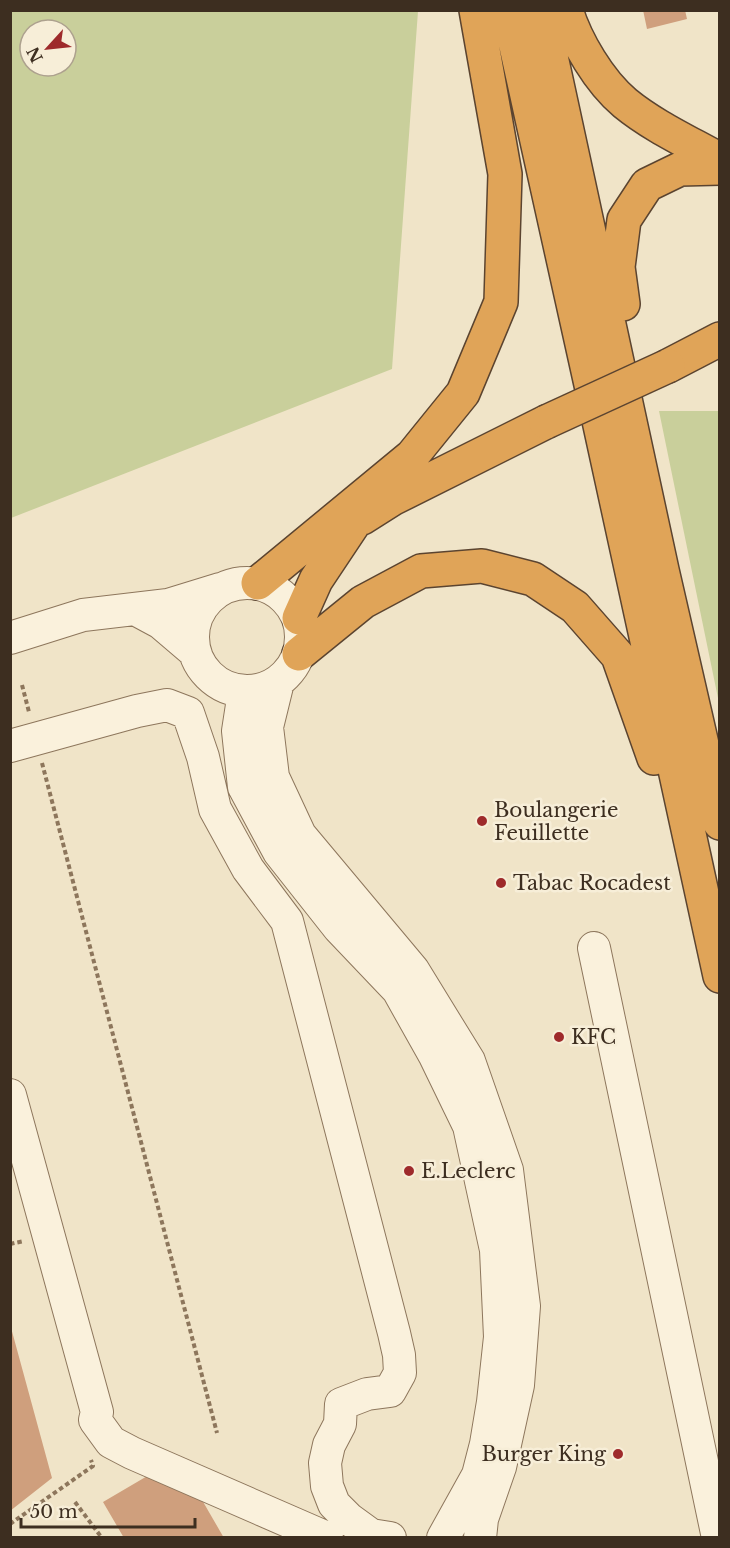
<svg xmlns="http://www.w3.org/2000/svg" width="730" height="1548" viewBox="0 0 730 1548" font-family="'Libre Baskerville',serif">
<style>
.green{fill:#c9cf9b;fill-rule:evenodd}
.building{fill:#cf9f7d}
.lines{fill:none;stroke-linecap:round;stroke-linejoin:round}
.minor-casing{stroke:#8d765c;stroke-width:34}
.highway-casing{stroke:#5b4430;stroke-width:36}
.path{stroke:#8d765c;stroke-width:4;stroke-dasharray:4.5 3;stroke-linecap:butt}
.minor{stroke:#faf1dc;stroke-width:32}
.highway{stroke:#e0a458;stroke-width:33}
.highway-bridge-casing{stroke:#5b4430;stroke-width:36;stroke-linecap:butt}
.highway-bridge{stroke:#e0a458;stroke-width:33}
.poi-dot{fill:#9e2a2b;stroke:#f7eed8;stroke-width:2}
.labels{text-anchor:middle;stroke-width:5;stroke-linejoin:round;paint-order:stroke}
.poi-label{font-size:20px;fill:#3d2e20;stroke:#f7eed8;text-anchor:start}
</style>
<rect width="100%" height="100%" fill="#f0e4c8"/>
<path class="green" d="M11 10 418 11 392 369 11 518ZM30 30H66V66H30Z
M659 411H719V703Z"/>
<path class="building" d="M643 10H685L687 19 647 29Z
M10 1324 52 1478 10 1511Z
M149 1475 202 1500 224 1538H124L103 1502Z"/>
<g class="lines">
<g class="minor-casing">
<path id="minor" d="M193 637a54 54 0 1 1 108 0a54 54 0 1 1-108 0Z
M135 609 161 623 195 652
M10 638 83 615 168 605 220 589
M278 682 267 727 273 777 300 835 413 970 469 1061 507 1170 524 1306 518 1385 500 1467 482 1519 480 1538
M244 692 238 731 244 787 279 852 339 928 398 990 435 1056 469 1126 496 1250 500 1337 493 1402 486 1444 478 1475 443 1538
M10 746 137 711 167 705 188 713 203 757 215 809 248 869 287 921 394 1333 399 1355 400 1373 390 1391 367 1394 341 1404 340 1424 329 1445 325 1463 327 1486 334 1504 349 1519 371 1535 390 1538
M594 948 718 1538
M10 1095 97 1412 95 1420 111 1442 132 1453 327 1538"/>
</g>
<g class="highway-casing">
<path id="highway" d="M508 10 598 416 720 976
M541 10 662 570 720 823
M566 10C576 42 599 81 625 103 653 126 688 142 720 160
M623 304 618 267 624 220 647 185 680 169 720 168
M668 366 720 339
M362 518 392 499 546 422
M258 583 412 456 463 393 501 302 505 174 476 10
M299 618 316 580 354 523
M299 654 363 602 421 571 482 566 533 579 575 607 618 656 654 758"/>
</g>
<path class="path" d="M22 685 29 712
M42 763 217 1433
M10 1244 24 1241
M75 1502 102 1538
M10 1524 93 1466 91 1460"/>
<use href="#minor" class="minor"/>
<use href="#highway" class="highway"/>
<g class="highway-bridge-casing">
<path id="highway-bridge" d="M546 422 668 366"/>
</g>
<use href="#highway-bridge" class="highway-bridge"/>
</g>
<g class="poi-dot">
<circle cx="482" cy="821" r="6"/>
<circle cx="501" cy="883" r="6"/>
<circle cx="559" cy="1037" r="6"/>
<circle cx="409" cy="1171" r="6"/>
<circle cx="618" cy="1454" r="6"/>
</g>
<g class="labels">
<g class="poi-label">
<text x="494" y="817">Boulangerie<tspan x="494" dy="23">Feuillette</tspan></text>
<text x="513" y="890">Tabac Rocadest</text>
<text x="571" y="1044">KFC</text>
<text x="421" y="1178">E.Leclerc</text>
<text x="606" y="1461" text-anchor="end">Burger King</text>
</g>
</g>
<rect width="730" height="1548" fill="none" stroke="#3d2e20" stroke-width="24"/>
<g transform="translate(48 48) rotate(243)"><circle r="28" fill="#f7eed8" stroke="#ada18e" stroke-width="1.5"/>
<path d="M0-4.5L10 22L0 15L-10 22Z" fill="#9e2a2b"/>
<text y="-9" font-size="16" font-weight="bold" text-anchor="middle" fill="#3d2e20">N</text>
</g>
<path d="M21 1518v9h174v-9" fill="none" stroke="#3d2e20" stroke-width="3"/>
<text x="30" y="1518" font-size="18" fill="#3d2e20" stroke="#f7eed8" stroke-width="4.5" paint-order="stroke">50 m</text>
</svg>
